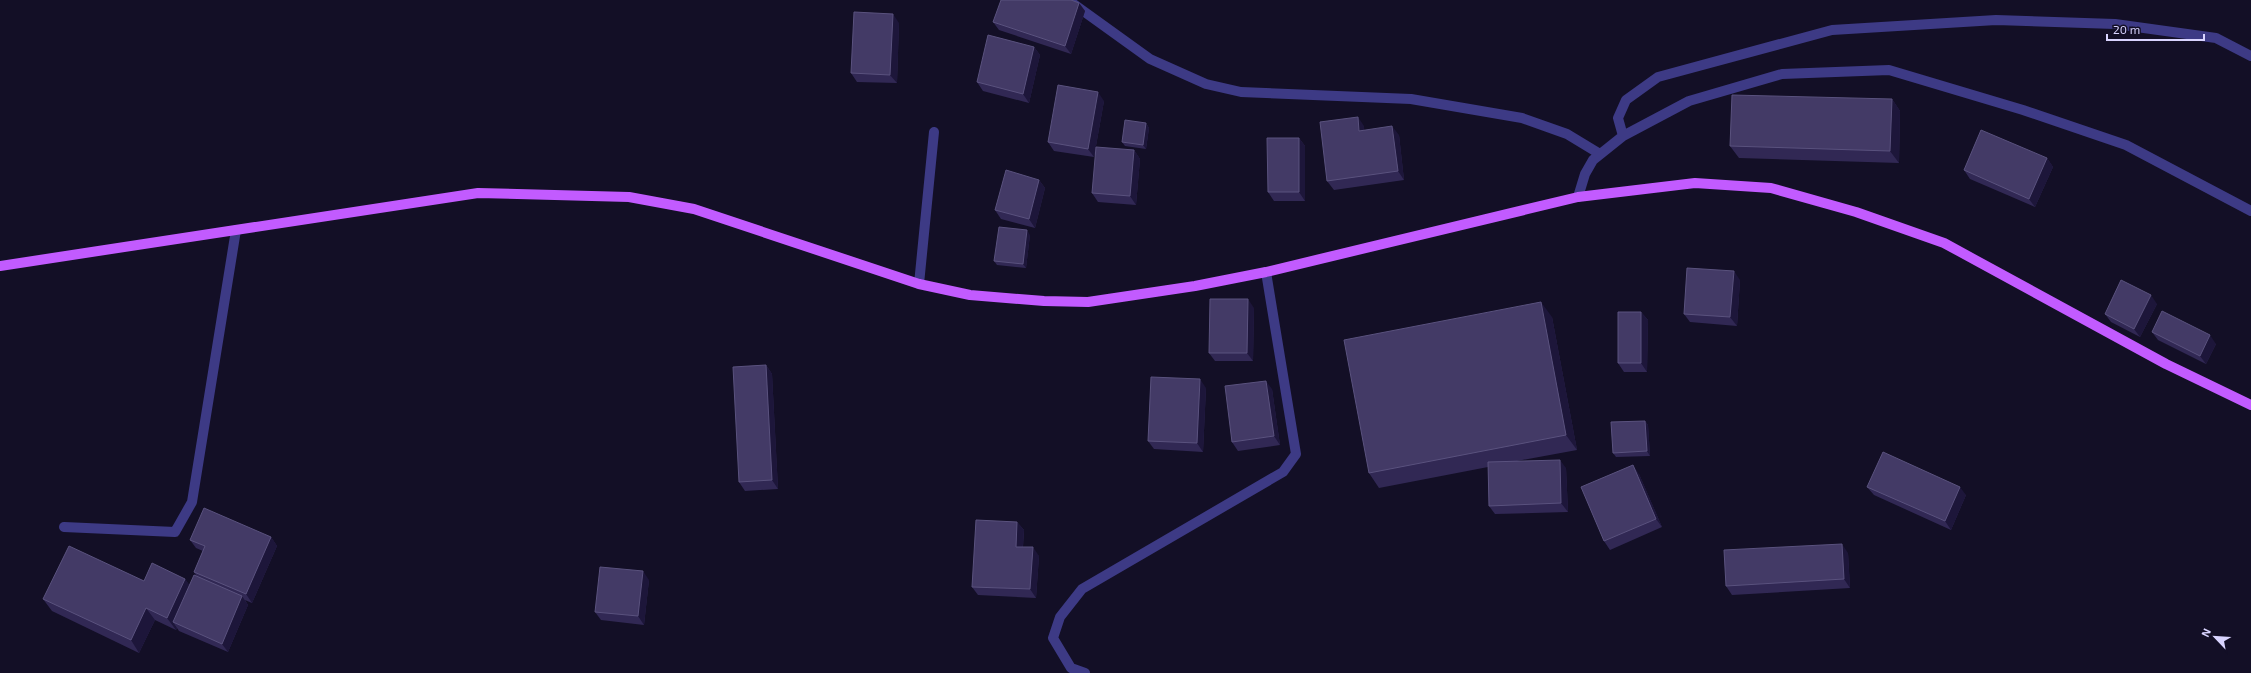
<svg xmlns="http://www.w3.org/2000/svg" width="2251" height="673" viewBox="0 0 2251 673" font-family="'Exo 2',sans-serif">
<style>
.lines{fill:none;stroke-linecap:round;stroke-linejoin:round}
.minor{stroke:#3d3a85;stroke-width:10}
.major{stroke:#c25bff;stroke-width:10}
.wall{fill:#312854}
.shaded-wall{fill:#1d163a}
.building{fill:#433a66;stroke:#5a527e}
</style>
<rect width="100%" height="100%" fill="#130f26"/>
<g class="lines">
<path class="minor" d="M1068 0 1150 59 1206 84 1241 92 1411 99 1522 118 1567 134 1600 154
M1623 136 1618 118 1626 100 1658 77 1832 30 1996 20 2115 24 2216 38 2251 56
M1578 197 1585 174 1593 160 1623 136 1689 101 1782 74 1889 70 2023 110 2126 145 2251 211
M919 284 934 132
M64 527 175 532 192 502 236 230
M1085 673 1071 668 1053 638 1060 617 1082 589 1283 472 1296 454 1266 272"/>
<path class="major" d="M0 266 478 193 629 197 694 209 919 284 970 295 1044 301 1088 302 1195 286 1266 272 1578 197 1695 183 1771 188 1856 212 1944 243 2166 364 2251 405"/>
</g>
<path class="wall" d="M1079 3 1085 11 1071 54 999 30 993 22Z
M899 23 897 83 857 82 851 73Z
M1034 47 1040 55 1029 103 983 91 977 82Z
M1892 99 1900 111 1899 163 1739 158 1730 146Z
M1104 101 1094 157 1054 151 1048 142Z
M1146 123 1149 128 1146 149 1125 146 1122 142Z
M1364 126V130L1399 135 1404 180 1334 190 1327 181Z
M1299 138 1305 146V201H1274L1268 192Z
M1134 150 1140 159 1136 205 1098 202 1092 193Z
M2047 158 2053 167 2035 207 1970 179 1964 170Z
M1039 180 1045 188 1035 228 1001 219 995 210Z
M1030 235 1026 268 997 265 994 261Z
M1740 280 1737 326 1690 322 1684 314Z
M2157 304 2140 337 2111 322 2105 314Z
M1254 308 1253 361H1215L1209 353Z
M1641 312 1648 320 1647 372H1624L1618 363Z
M1552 317 1577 450 1517 461 1566 468 1568 512 1495 514 1489 506 1488 467 1379 488 1369 473Z
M2152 332 2216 344 2206 364 2158 340Z
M766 365 772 374 778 489 745 491 739 482Z
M1206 388 1203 452 1154 449 1148 441Z
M1272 389 1280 445 1238 451 1232 442Z
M1645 421 1648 425 1650 456 1616 457 1613 453Z
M1639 474 1662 527 1610 550 1604 541Z
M1867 487 1966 495 1951 530 1874 495Z
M1017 522 1024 530 1023 547 1039 556 1036 598 978 595 972 587Z
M271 537 277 546 252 603 245 600 248 605 228 652 179 631 177 628 176 630 155 620 139 653 52 611 43 599 144 581 185 579 189 585 197 577 194 572 203 551 196 548 190 540Z
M1848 553 1850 588 1732 595 1726 586Z
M649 580 644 625 601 620 595 612Z"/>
<path class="shaded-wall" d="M1079 3 1085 11 1071 54 1065 46Z
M893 14 899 23 897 83 890 75Z
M1034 47 1040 55 1029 103 1023 94Z
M1098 92 1104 101 1094 157 1088 149Z
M1892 99 1900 111 1899 163 1890 151Z
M1358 117 1364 126 1365 140 1359 131Z
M1146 123 1149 128 1146 149 1143 145Z
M1392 126 1399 135 1404 180 1398 171Z
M1299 138 1305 146V201L1299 192Z
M1134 150 1140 159 1136 205 1130 196Z
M2047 158 2053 167 2035 207 2029 199Z
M1039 180 1045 188 1035 228 1029 219Z
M1027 230 1030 235 1026 268 1023 264Z
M1734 271 1740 280 1737 326 1730 317Z
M2151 295 2157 304 2140 337 2134 329Z
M1248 299 1254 308 1253 361 1247 353Z
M1541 302 1552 317 1577 450 1566 435Z
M1641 312 1648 320 1647 372 1641 363Z
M2210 335 2216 344 2206 364 2200 356Z
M766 365 772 374 778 489 772 480Z
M1200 379 1206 388 1203 452 1197 443Z
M1266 381 1272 389 1280 445 1274 436Z
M1645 421 1648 425 1650 456 1647 451Z
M1560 460 1566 468 1568 512 1561 503Z
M1633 465 1639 474 1662 527 1656 519Z
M1960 487 1966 495 1951 530 1945 521Z
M1017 522 1024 530 1022 556 1016 547Z
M271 537 277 546 252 603 246 594Z
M1842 544 1848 553 1850 588 1844 579Z
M1033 547 1039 556 1036 598 1030 589Z
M643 571 649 580 644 625 638 616Z
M185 579 194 591 173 622 177 628 176 630 167 618Z
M242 596 248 605 228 652 222 644Z
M146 608 155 620 139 653 131 640Z"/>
<path class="building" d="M1001 0H1071L1079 3 1065 46 993 22Z
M854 12 893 14 890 75 851 73Z
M988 35 1034 47 1023 94 977 82Z
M1058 85 1098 92 1088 149 1048 142Z
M1732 95 1892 99 1890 151 1730 146Z
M1358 117 1359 131 1392 126 1398 171 1327 181 1320 122Z
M1125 120 1146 123 1143 145 1122 142Z
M1981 130 2047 158 2029 199 1964 170Z
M1267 138H1299V192H1268Z
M1096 147 1134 150 1130 196 1092 193Z
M1006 170 1039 180 1029 219 995 210Z
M999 227 1027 230 1023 264 994 261Z
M1687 268 1734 271 1730 317 1684 314Z
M2121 280 2151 295 2134 329 2105 314Z
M1210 299H1248L1247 353H1209Z
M1541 302 1566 435 1369 473 1344 340Z
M2162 311 2210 335 2200 356 2152 332Z
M1618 312H1641V363H1618Z
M766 365 772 480 739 482 733 367Z
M1151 377 1200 379 1197 443 1148 441Z
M1266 381 1274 436 1232 442 1225 386Z
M1645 421 1647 451 1613 453 1611 422Z
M1883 452 1960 487 1945 521 1867 487Z
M1560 460 1561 503 1489 506 1488 462Z
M1633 465 1656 519 1604 541 1581 487Z
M204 508 271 537 246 594 194 572 205 546 190 540Z
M976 520 1017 522 1016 547H1033L1030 589 972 587Z
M1842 544 1844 579 1726 586 1724 550Z
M69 546 144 581 152 563 185 579 167 618 146 608 131 640 43 599Z
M600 567 643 571 638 616 595 612Z
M194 575 242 596 222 644 173 622Z"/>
<g transform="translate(2215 637) rotate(295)" stroke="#130f26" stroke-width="3" paint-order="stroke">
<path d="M0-3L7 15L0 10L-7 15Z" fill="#d9d4ff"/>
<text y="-6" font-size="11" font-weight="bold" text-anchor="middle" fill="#d9d4ff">N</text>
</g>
<path d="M2107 34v6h97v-6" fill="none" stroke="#d9d4ff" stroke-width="2"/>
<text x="2113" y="34" font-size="12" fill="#d9d4ff" stroke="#130f26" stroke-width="3" paint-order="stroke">20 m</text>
</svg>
